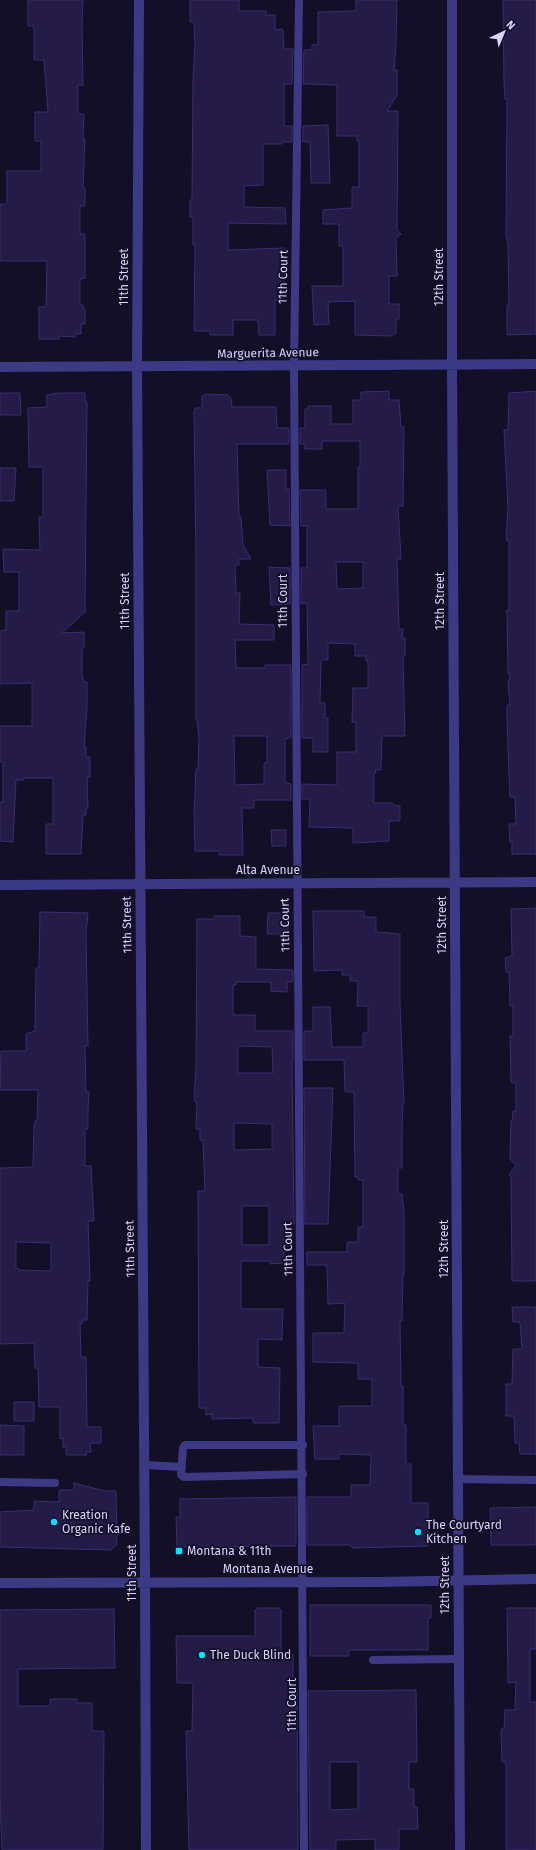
<svg xmlns="http://www.w3.org/2000/svg" width="536" height="1850" viewBox="0 0 536 1850" font-family="'Fira Sans',sans-serif">
<style>
.building{fill:#241b47;stroke:#3b2d73;fill-rule:evenodd}
.lines{fill:none;stroke-linecap:round;stroke-linejoin:round}
.service{stroke:#3d3a85;stroke-width:8}
.minor{stroke:#3d3a85;stroke-width:10}
.tertiary{stroke:#3d3a85;stroke-width:10}
.poi-dot{fill:#00e5ff;stroke:#130f26;stroke-width:1.5}
.labels{text-anchor:middle;stroke-width:3.5;stroke-linejoin:round;paint-order:stroke}
.street-label{font-size:12px;fill:#d9d4ff;stroke:#130f26}
.poi-label{font-size:12px;fill:#d9d4ff;stroke:#130f26;text-anchor:start}
</style>
<rect width="100%" height="100%" fill="#130f26"/>
<path class="building" d="M28 0H83L82 25 83 85H78V114H84L83 139H85L83 188H85V206H80V234H85V278L80 279V305H83V309H85V324H81V334H75V337L59 336V339H39V307H45L46 306 47 261H0V204H7V171H41V141H35V112H48L44 60H34V26H28Z
M190 0H239V11H266V15H275V30L282 29 283 31 284 49H293L292 84H284V126H292V142H282V144H263V185L244 186V207L285 208 286 224 228 223V250L285 248 284 300H275V335H259L258 320H233V335H210V331H194L195 245H193V217H190V200H192L193 80 195 45 194 22H190Z
M356 0H397L396 43 394 70H397V95L387 111H398L397 230 401 234 396 238 397 276H389V304H399V319H396V333L391 336 355 335V301L328 302 329 324 314 325 312 286H343V246H339V224H323V210L352 208V187H359V141H357V136H337V85L303 84 304 50H312V45H318V12L356 11Z
M503 0H536V334L507 335V305H509L508 244 506 235 507 99H505L504 82Z
M328 125 330 183H311L310 142H303V126Z
M389 391V400H399L401 427H404L403 506H398L401 559H397L399 629H403L402 638H405V656H403L405 736H382L381 770H375L376 773H374V803H393V805L400 806V821H389V841L353 843V828L309 827 310 799H302V784L337 785V752H356V722H352L353 688H368V661H366V656H355V644L328 643V660H321L320 703H325V718H328V752H313V738H302V665L308 664 307 603 301 604V568H307V526H301L300 490H326V509H358V467H360V441H322V449H305V444H300V428H305V409H308V406H331V424H353V400H361V392ZM336 562H363V588L337 589Z
M536 391V854H512V842H510L509 824H516L515 797H510L507 722V705H510L508 683 510 676 508 673 507 610H509V541H507L506 536 508 509 504 430H508L509 393Z
M0 393H20L21 415H0Z
M59 393H85V401L87 402 85 612 62 633 84 632V648H82V676L84 682H87V707L84 747H86V757H90V777H87L88 808H86V815H83L81 854H46V824H53V778H24V780H16L13 842 0 841V802H3V762H0V726H32V683L0 684V631L6 630V611H19V572H4L3 549 40 550 39 517H43V467H29L28 408 47 407V395Z
M207 394 228 395 231 398 232 407H276L277 428H289V444H237L239 517H241L243 545 251 559H239V565H235L236 593H240L239 624 274 625V640H235L236 668H265V665H291V737L285 739V782L291 784V800H254V808H242L243 855H219V851H195L194 814 196 769H198L199 737 197 720H196V561L194 412 195 408H202V396ZM234 736H267V763H264V784L235 785Z
M0 468H16L14 501H0Z
M267 470H286V489H289L290 526 270 525Z
M269 567 290 568V604L271 605Z
M271 830H286V846H272Z
M536 908V1281H512L511 1177 509 1175 516 1165 510 1159V1153L511 1121H512L513 1111H516V1084L511 1082 510 1036H513V1006H510L509 972H506L505 958 512 956 511 909Z
M313 911H364V917H376V932L400 934V1004L404 1104H403L402 1130V1168H398V1194H402L404 1212V1274H403L402 1321H400L401 1386H403V1425H406V1464H411V1503H428V1546L353 1548 350 1545H307V1497H351V1485H370L371 1455 339 1454V1459H315L313 1426H339V1406H372V1379H358V1363L313 1362V1333H344L345 1303 328 1304 327 1265H307V1252H347V1242H358V1227H363V1180H358V1177H355L354 1092H345L344 1060H304V1031H313V1007H330L332 1047H363V1033H368V1006H357L358 981H350V975H342V970L314 971Z
M40 912 88 913 86 933 88 1046H85L86 1092H89L88 1109V1129H85V1166H91L94 1221H88L90 1281H88L87 1320H82V1324H80L81 1357H86L87 1427H101V1443H90L91 1452H86L87 1455H66V1447H63V1438L60 1439V1407H39L38 1368H35L34 1343 0 1344V1168L33 1167 34 1125 36 1120H37L38 1090H0L1 1051H26V1034L35 1031 36 968H39ZM16 1242 51 1243V1271L19 1270V1269L16 1268Z
M268 913H288V934H267Z
M214 916H240V936L256 937V969L293 970V982H287V992L271 991V982H236V985H233V1015H255V1031H293V1061H292L294 1224 287 1225V1237H284V1263L270 1264V1261H241V1309H283L282 1340 258 1339V1367L280 1368 279 1423H253V1418L212 1419V1414L206 1415V1408H199L198 1191H205L203 1140H200V1129H196L197 1102H195L194 1093 196 1071 197 919H214ZM238 1046 272 1047 273 1073H238ZM234 1123 272 1124V1149L234 1150ZM242 1206H269V1245H242Z
M304 1088H333L328 1224H305Z
M512 1307H536V1454H520L519 1443H515L514 1416H506V1384H512L513 1349H522L520 1322H513Z
M14 1402H34V1421H14Z
M0 1425 24 1426V1455H0Z
M74 1483 105 1491H116L117 1544 111 1550 0 1547V1512L34 1510V1501L59 1502V1490H74Z
M296 1497V1545L295 1546 177 1547 176 1517H180V1499Z
M536 1507V1545H491L490 1508Z
M310 1605H431V1618H428V1650H349V1656H310Z
M257 1608H279L281 1610V1655H293V1691H297L298 1850H189L186 1731H192L193 1683H177L176 1636H255V1610H257Z
M507 1608H536V1649H530V1702H536V1850H506V1762H502L501 1729H504L505 1710H515L516 1682 508 1683Z
M114 1609 115 1668 18 1669V1706H50V1699H77V1703H92V1731H104L103 1850H2L0 1801V1610Z
M416 1690 417 1762H409V1789H414V1807H417L418 1829H399V1850H375V1839L336 1840V1850H310L308 1691ZM330 1762H358V1809L330 1810Z"/>
<g class="lines">
<path class="service" d="M299 0 294 365 304 1850
M303 1445H185L183 1448 181 1475 184 1477 303 1474
M145 1465 182 1467
M458 1479 536 1480
M0 1482 55 1483
M373 1660 459 1659"/>
<path class="minor" d="M139 0 137 367 145 1582
M452 0V364L460 1850
M0 367 536 364
M0 885 536 882"/>
<path class="tertiary" d="M145 1582 146 1850
M0 1583 380 1582 536 1579"/>
</g>
<g class="poi-dot">
<circle cx="54" cy="1522" r="4"/>
<circle cx="418" cy="1532" r="4"/>
<rect x="175" y="1547" width="8" height="8" rx="2"/>
<circle cx="202" cy="1655" r="4"/>
</g>
<g class="labels">
<g class="street-label">
<text transform="translate(124 277) rotate(-90)" y="4">11th Street</text>
<text transform="translate(283 277) rotate(-89)" y="4">11th Court</text>
<text transform="translate(439 277) rotate(-90)" y="4">12th Street</text>
<text transform="translate(268 353) rotate(-1)" y="4">Marguerita Avenue</text>
<text transform="translate(125 601) rotate(-90)" y="4">11th Street</text>
<text transform="translate(283 601) rotate(-90)" y="4">11th Court</text>
<text transform="translate(440 601) rotate(-90)" y="4">12th Street</text>
<text x="268" y="874">Alta Avenue</text>
<text transform="translate(127 925) rotate(-91)" y="4">11th Street</text>
<text transform="translate(285 925) rotate(-91)" y="4">11th Court</text>
<text transform="translate(442 925) rotate(-90)" y="4">12th Street</text>
<text transform="translate(130 1249) rotate(-91)" y="4">11th Street</text>
<text transform="translate(288 1249) rotate(-91)" y="4">11th Court</text>
<text transform="translate(444 1249) rotate(-90)" y="4">12th Street</text>
<text x="268" y="1573">Montana Avenue</text>
<text transform="translate(132 1573) rotate(-90)" y="4">11th Street</text>
<text transform="translate(445 1585) rotate(-90)" y="4">12th Street</text>
<text transform="translate(292 1705) rotate(-90)" y="4">11th Court</text>
</g>
<g class="poi-label">
<text x="62" y="1519">Kreation<tspan x="62" dy="14">Organic Kafe</tspan></text>
<text x="426" y="1529">The Courtyard<tspan x="426" dy="14">Kitchen</tspan></text>
<text x="187" y="1555">Montana &amp; 11th</text>
<text x="210" y="1659">The Duck Blind</text>
</g>
</g>
<g transform="translate(504 32) rotate(44)" stroke="#130f26" stroke-width="3" paint-order="stroke">
<path d="M0-3L7 15L0 10L-7 15Z" fill="#d9d4ff"/>
<text y="-6" font-size="11" font-weight="bold" text-anchor="middle" fill="#d9d4ff">N</text>
</g>
</svg>
